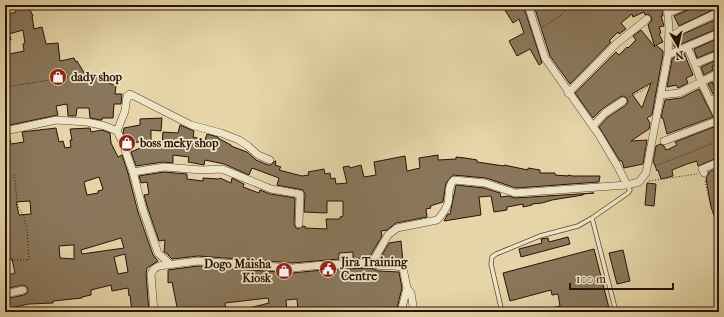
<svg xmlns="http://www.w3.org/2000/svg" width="724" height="317" viewBox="0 0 724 317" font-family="'IM FELL French Canon',serif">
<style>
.building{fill:#8a775b;stroke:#281207;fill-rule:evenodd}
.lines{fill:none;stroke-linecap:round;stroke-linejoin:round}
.lane-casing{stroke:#57432f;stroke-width:5}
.street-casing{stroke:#57432f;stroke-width:8}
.path{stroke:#281207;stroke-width:1;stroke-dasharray:1 2;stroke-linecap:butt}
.lane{stroke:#eee4c6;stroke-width:3.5}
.street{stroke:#eee4c6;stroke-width:7}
.labels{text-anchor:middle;stroke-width:3.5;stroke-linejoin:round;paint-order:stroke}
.poi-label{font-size:12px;font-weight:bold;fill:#281207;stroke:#eee4c6;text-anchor:start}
</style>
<rect width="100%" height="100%" fill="#e5d5a8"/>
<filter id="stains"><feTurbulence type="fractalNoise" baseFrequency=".005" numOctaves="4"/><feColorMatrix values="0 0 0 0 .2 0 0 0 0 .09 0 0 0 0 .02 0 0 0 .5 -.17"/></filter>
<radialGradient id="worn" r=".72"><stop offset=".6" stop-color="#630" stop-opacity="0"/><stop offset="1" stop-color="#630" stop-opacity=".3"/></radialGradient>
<path class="building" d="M13 5H28L33 16H32L34 29 42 27 46 44 58 43 60 61 74 58 76 62 77 61 88 79 90 74 105 79V81H109L110 84 116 85 115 94H122L121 104H114L113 118H102V120H100L90 118 89 108H77L76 116H68L67 104 56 106 58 115 5 126V90L6 89 5 83V55L24 51 23 44 25 43 23 30 9 34 11 40 5 42V15L16 12Z
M506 5H523L542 63 539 65 530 49 517 56 509 41 524 33 519 19 513 23 503 7Z
M542 5H661L663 16H661L664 26 659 27 661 33 659 34 663 42 656 45 663 51V54L652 115 647 118 650 123 649 129 631 141 647 140 643 164 624 168 622 161H620L599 127 608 117 626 105 628 101 627 98 623 96 620 97 602 109 593 118 575 93 616 52 619 55 627 47 628 48 636 40 633 36 641 30 655 47 648 25 652 20 651 16 648 14 645 15 644 12 633 17 632 14 621 23 626 29 619 34 618 32 609 41 611 42 570 84 550 56 535 9 543 7ZM651 83 642 108 632 94Z
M693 5H719V7L679 26 674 16 690 9Z
M719 18V22L717 23 719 28 674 47V41L683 36V34Z
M719 38V49L697 58 694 49Z
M684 53 693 75 686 78 688 83 678 88 676 85 667 87 672 59Z
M719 59V63L712 66 713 70 704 75 701 67Z
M712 82 715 89 719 92 713 94 708 84Z
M699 89 713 117 667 134 663 118H661L665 100 681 98Z
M162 118 161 131 151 130V141L128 143 123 133 124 128 140 125V119Z
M180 125 194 131 193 137 205 140 207 134 218 137V138L231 145V146L247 152 256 160 268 165H271L275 161H276L275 165 281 167 279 170 302 176 309 175 308 172 324 169 325 174 330 173 331 179 335 178 336 184 347 183 343 167 349 166 350 168 361 165 364 177 376 175 374 162 405 156 407 171 420 168 419 158 438 155V160L456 159V157L465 158 477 160V162L504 166V165L528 170V168L540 170V173H555V175L568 176V175L573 176H600L599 182 516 188 486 178 453 175 446 183 443 202 430 206 431 208 426 209 427 217 396 223 387 230 381 231 382 236 369 258 353 259V252L339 253V259L292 263 198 256 172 259 168 255V254L164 252 165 240 159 241 148 209 144 195 149 194 147 182 141 183 139 176 164 172 187 174V179L203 181V178L219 179 220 178 231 183 232 178 244 184 243 187 259 193 260 190 270 194 295 198 294 224 296 228 298 229 303 226 306 227 305 228 327 229 326 219H340V217L343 216V201H327V213L304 212 305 194 303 190 277 185 279 178 252 168 249 175 224 164 205 160 204 165 188 162 189 157 173 155V163L163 162 136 166 131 152 152 143H162L163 132 178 133Z
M719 125V157L698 166 697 161 687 164 672 170 673 176 661 179 658 170 657 171 654 163H653L656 146 660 144 664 146 666 150 668 149 669 150V149L677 145 675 142Z
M56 128 59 142 63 141 65 148 71 147 70 140H72L70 129 90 128 91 132 102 130 110 133 111 143 118 157 122 155 128 173 138 212 153 255 158 261 147 268 146 274 149 312H132L130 295 129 296 128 288 112 291 111 285 91 290V295L82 297V298L53 301V303L29 304 5 309V299L24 295 28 292V289L26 286 22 285 5 289V276L15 273 12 259 5 258V136L9 135 11 144 24 142 22 132ZM99 177 103 189 102 190 98 191V193L87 195 84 182ZM30 201 31 214 19 215 16 202ZM121 238 124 248 82 254 81 250ZM72 245H74V259L60 258 59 246ZM125 254 128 272 118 274 114 257Z
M719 167V227H718L711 207 706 178 708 175 709 172Z
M647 183 656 184 654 206 645 205Z
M456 185 484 188 500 193 501 197 508 196 515 198 594 193 583 194V195L552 200 542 203 532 204V205L523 207V204L507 207V210L494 212 491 196 479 197 481 215 444 221 448 214H450Z
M568 237 570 244 521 257 519 249 542 243 541 239 548 238 549 242Z
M401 241 403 262 379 260 389 243Z
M594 249 610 312H543V310L560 306 558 294 552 295 551 290 510 301 503 273Z
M623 250 630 281 617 284 609 253Z
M198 266 292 273 323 270 371 268 379 271 399 272 402 288 396 312H298L297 299 286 300 287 312H241V310L269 303 268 298 225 303 226 312H178L172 282 168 283V270Z"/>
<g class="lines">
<g class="lane-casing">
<path id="lane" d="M592 218 616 312
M502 312 491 264 492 257 496 254 540 236 578 226 592 218 628 193 630 190 627 185"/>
</g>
<g class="street-casing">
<path id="street" d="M528 5 545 58 599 135 618 167 627 185 639 182 646 173 668 55 669 28 667 5
M668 13 688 5
M669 38 681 30 719 12
M687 47 695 64 701 82 719 119
M668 55 719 33
M695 64 719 54
M714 75 719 87
M568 93 616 44 647 19
M661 95 679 93 719 73
M710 101 719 97
M593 126 605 113 623 101
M5 131 56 120 87 122 105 126 117 131 121 139 133 172 143 210 158 253 170 264
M117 131 125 111 127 96 130 94 191 125 221 133 239 140 248 146 258 155 270 160
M664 141 719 120
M133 172 164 167 202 170 222 169 271 189 300 194 299 224
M704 173 702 169 719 162
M372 263C382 269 393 263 403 268L407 288 401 312
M407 288 411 293 414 312
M5 294 23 290
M154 312 151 274 154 269 159 266 198 261 292 268 323 265 372 263 388 235 397 228 437 220C442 215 446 209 448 203 450 195 447 186 454 180L485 183 515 193 627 185"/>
</g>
<path class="path" d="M543 27 561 15 571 5
M5 87 75 76
M629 97 643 90 655 81
M655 166 719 141
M649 181 697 174
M705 181 710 204 719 202
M5 260H29L27 229 23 214 18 207 14 174"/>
<use href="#lane" class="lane"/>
<use href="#street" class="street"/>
</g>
<defs>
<g id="shop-disc" transform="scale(0.9)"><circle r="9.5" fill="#8f2418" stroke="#eee4c6"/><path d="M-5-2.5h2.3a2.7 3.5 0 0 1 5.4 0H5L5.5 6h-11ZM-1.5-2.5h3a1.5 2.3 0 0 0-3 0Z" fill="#fff"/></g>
<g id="civic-disc" transform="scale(0.9)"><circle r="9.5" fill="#8f2418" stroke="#eee4c6"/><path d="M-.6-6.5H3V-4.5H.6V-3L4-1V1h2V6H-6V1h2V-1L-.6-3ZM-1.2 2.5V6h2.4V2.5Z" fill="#fff"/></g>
</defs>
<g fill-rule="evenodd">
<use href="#shop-disc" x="58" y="77"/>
<use href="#shop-disc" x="127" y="143"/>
<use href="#civic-disc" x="328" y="269"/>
<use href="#shop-disc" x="284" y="271"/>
</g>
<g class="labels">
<g class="poi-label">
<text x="71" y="81">dady shop</text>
<text x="140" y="147">boss meky shop</text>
<text x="341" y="266">Jira Training<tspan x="341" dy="14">Centre</tspan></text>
<text x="271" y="268" text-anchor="end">Dogo Maisha<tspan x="271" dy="14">Kiosk</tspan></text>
</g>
</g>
<rect width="724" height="317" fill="none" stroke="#e5d5a8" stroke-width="20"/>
<rect x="6" y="6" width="712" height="305" fill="none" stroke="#281207" stroke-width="2"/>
<rect x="10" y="10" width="704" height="297" fill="none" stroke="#281207"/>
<g transform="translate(678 46) rotate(171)" stroke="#eee4c6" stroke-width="3" paint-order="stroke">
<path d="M0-3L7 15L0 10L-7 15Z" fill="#281207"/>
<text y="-6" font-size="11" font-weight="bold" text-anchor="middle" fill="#281207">N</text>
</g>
<path d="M570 283v6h103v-6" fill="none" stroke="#281207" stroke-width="2"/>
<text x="576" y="283" font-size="12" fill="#281207" stroke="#eee4c6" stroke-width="3" paint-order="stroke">100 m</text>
<rect width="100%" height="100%" filter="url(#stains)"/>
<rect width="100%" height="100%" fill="url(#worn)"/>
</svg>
